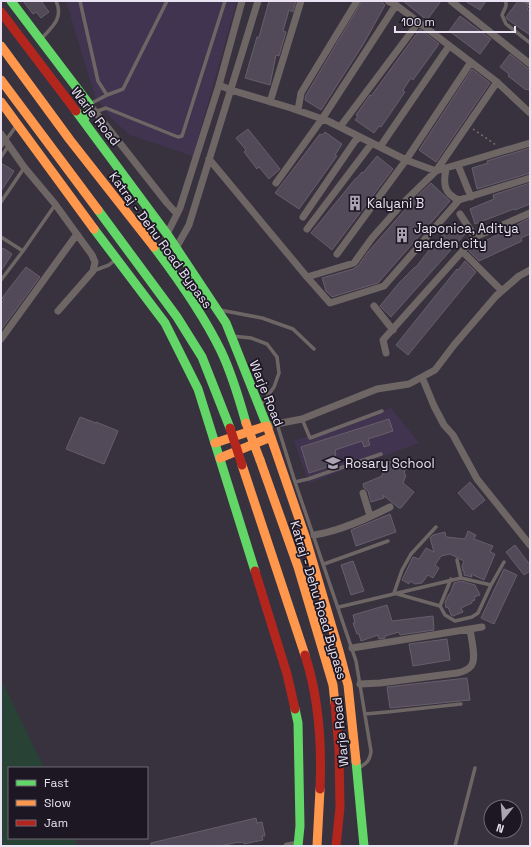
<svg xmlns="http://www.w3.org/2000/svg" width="531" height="847" viewBox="0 0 531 847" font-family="'Space Grotesk',sans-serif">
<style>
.built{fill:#403450}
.green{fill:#284235}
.building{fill:#534a59;stroke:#655f6a}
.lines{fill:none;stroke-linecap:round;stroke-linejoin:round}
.path{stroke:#767072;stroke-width:1.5;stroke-dasharray:2 3;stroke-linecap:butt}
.lane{stroke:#6e6664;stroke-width:3.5}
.street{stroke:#6e6664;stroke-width:7}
.fast{stroke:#63d668;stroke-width:9}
.slow{stroke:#ff974d;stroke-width:9}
.jam{stroke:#b3261e;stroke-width:9}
.slow-bridge{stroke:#ff974d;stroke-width:9}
.jam-bridge{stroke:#b3261e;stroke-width:9}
.labels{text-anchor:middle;stroke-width:3.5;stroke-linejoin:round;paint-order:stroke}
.street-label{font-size:13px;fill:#e8e2f2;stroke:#1c1723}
.poi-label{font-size:13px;fill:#e8e2f2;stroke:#1c1723;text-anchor:start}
</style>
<rect width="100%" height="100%" fill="#38323f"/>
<path class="built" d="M66 1H237L193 156 130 135 112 119 95 97Z
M391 408 419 443 309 483 294 441 352 420Z"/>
<path class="green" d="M1 679 44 768H9V838H75L77 846H1Z"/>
<path class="building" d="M23 1H41L49 12 41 18 36 12 33 14Z
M269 1H296L293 12 289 10 283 31 286 32 279 56 276 55 270 85 245 78 257 37H259Z
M362 1H381L385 5 364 43 321 110 305 100 306 95Z
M403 1H441L427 20Z
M465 1H486L480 10Z
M518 1H522L529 7 527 9 530 11V35L507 19 506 17Z
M460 16 491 39 480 54 449 31Z
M420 29 439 44 413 80 411 78 403 90 405 92 381 127 379 126 374 133 355 120 358 116 356 115 358 112 370 95 371 96Z
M510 54 527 68 530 69V91L527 89 526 90 508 76 509 74 500 67Z
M472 69 490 83 436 162 419 150Z
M248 129 280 169 269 179 259 167 257 169 244 152 246 150 236 138Z
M325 132 342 144 335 155 337 156 299 209 275 193 320 134 322 135Z
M530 148V173L477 189 472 168 488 163 487 161Z
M377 156 393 169 332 250 311 233 356 178V179L362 172 363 173Z
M1 163 14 171 1 191Z
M431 183 450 201 378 283 332 297 326 291 322 278 353 269 358 266 368 252 416 197Z
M530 183V204L515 210 514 209 475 224 470 209 494 199 493 195Z
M530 218V234L521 238 522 241 479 261 469 251 474 246 480 243 484 246 483 242Z
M454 222 466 233 391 317 380 306 399 283 415 267H416L430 249Z
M3 248 12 254 1 271V251Z
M465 261 476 272 408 355 396 345 457 269 458 270Z
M26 267 40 277 1 330V304L4 299 2 298Z
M80 417 96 423V422L118 431 104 464 66 449Z
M389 419 393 431 368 439 370 445 364 447 362 441 335 450 336 455 331 457 334 465 309 473 301 447Z
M388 461 406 467 404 474 406 475 403 483 414 492 401 508H399L383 495 384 498 371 502 368 491 364 488 363 484 382 476 385 464 387 465Z
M470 482 485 500 473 510 458 493Z
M390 514 396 532 356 546 351 530Z
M468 531 476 535 474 539 493 546 490 552 495 554 484 580 471 574 472 577 464 575V571H463L462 566 464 561 450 554 441 556 435 565 439 568 433 578 428 575 422 583 415 584 410 581 409 584 402 580 413 557 419 559 426 548 434 552 430 538 433 535 445 532 446 537 465 539Z
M515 545 530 565V571L524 575 506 552Z
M353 561 364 591 351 595 341 565Z
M504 569 517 575 494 624 481 618Z
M461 581 475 585 480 595 474 597 475 600 472 601V603L461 608 463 612 453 616 451 615 448 607 446 608 445 602 449 594H450L454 583Z
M387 605 392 621 433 616 434 630 400 635 399 632 385 636V638L379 639 378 635 361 641 359 634H357L353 623H355L353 615Z
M447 639 450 660 413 666 409 644Z
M467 678 470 700 390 708 387 687Z
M256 818 257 823 262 822 265 836H262L263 840 244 844 243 842 239 843V842L220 846H151V843Z"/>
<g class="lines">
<path class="path" d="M473 129 496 145"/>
<path class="lane" d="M80 1 98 81 107 95
M506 1V6L502 15 506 24 530 43
M526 1 530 4
M41 39C52 27 64 18 56 1
M90 104 107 95 123 89 167 1
M95 112 106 108 178 137 182 136 225 1
M1 147 17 125
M1 157 9 145
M1 202 24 168
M1 237 23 251
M93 271 109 265 115 260
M1 280 23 251 55 205
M220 310 262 318 293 329 314 349
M232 336 251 338 267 344 277 357 279 373 274 387 261 405
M302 419 310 438 382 411
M277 424 295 482 356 661 371 751C370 761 366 764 358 768
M295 482 308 479 381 454
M457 560 461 578
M324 564 388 541
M491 585 504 562
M440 606 451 579
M339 607 461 578 491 585 478 613 472 617 455 621 445 615 440 606 394 593 402 570 411 554 436 527
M365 714 387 712 461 704
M455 846 475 768"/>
<path class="street" d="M388 1 396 5 497 82 530 113
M451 1 530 64
M497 82 436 171 402 204 372 238 354 263 307 277 330 303 384 286 459 200 530 178
M219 85 231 90 291 108 328 121 406 160 436 171 530 143
M270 102 301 1
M89 104 167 203 177 214
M298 110 301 93 357 1
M340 127 418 23
M1 134 24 167 55 204 92 255 95 262 93 271 58 311
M380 147 449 46
M209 159 307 277
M458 165 471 197
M446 169C443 184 444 194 459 200
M276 183 322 119 396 5
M460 214 475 237
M303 217 355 141 360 137
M307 229 372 143
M167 234 180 208 219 85 242 1
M176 248 189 225 258 1
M462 251 502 291
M337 254 406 160 471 62
M374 306 393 330
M1 339 77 234
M386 353 383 340 475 237 530 213
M422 377 434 406 444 425 453 435 477 479 530 545
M266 426 302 419 377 389 409 384 435 370 454 345 496 296 519 276 530 270
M363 493 370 516
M314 535C340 531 366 519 390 507
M352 648 482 627
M360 684 380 683 457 673C462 672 468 670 471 666 477 659 471 638 470 629
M287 846 298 844"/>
<path class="fast" d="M11 1 89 104 84 121
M76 111 167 234 226 323 267 426
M98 210 177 317 202 357 230 428
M94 229 165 323 198 389 255 571
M154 247C179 280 203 314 221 351 232 374 239 398 246 423
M295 709 298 723 300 826 298 846
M356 761 364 846"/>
<path class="slow" d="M1 46 70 140 154 247
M1 80 98 210
M1 102 94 229
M267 426 306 539 339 651 348 685 356 761
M215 443 266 426
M220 458 271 437
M260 460 298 567 333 685 335 703
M242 465 305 655
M317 846 320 789"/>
<path class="jam" d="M1 12 76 111
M255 571 287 674 295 709
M305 655C319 698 322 744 320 789
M335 703 339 750 340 807 336 846"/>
<path class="slow-bridge" d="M246 423 260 460"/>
<path class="jam-bridge" d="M230 428 242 465"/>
</g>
<defs>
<g id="building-bare" transform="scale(1.2)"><path d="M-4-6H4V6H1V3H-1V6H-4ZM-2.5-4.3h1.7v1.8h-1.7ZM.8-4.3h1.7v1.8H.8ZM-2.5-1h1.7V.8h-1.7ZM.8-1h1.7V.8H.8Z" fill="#aaa4b3" stroke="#1c1723" stroke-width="2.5" paint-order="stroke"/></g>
<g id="school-bare" transform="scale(1.2)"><path d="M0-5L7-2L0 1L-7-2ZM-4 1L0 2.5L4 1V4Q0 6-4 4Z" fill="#aaa4b3" stroke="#1c1723" stroke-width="2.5" paint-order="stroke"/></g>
</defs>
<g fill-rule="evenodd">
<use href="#building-bare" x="355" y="203"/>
<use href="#building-bare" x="402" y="235"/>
<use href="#school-bare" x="333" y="463"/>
</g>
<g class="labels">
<g class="street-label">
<text transform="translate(96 116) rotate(52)" y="5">Warje Road</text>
<text transform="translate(161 240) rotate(54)" y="5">Katraj - Dehu Road Bypass</text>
<text transform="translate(267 393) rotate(68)" y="5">Warje Road</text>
<text transform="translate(319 600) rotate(73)" y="5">Katraj - Dehu Road Bypass</text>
<text transform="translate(340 732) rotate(-96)" y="5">Warje Road</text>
</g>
<g class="poi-label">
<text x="367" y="208">Kalyani B</text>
<text x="414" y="233">Japonica, Aditya<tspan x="414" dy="15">garden city</tspan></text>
<text x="345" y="468">Rosary School</text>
</g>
</g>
<rect width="531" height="847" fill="none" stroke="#e8e2f2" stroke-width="4"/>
<rect x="8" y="767" width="140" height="72" fill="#1c1723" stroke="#6e6876"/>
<rect x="16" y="780" width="20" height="6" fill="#63d668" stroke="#6e6876"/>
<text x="44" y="787" font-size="12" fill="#e8e2f2">Fast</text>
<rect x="16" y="800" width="20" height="6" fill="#ff974d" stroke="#6e6876"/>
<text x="44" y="807" font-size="12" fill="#e8e2f2">Slow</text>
<rect x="16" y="820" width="20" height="6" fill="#b3261e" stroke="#6e6876"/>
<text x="44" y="827" font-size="12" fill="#e8e2f2">Jam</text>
<g transform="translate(503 819) rotate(197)"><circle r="19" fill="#1c1723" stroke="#6e6876"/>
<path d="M0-3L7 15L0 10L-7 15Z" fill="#aaa4b3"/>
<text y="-6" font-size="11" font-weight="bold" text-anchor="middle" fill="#e8e2f2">N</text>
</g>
<path d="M395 26v6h120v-6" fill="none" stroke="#e8e2f2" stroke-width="2"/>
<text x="401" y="26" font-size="12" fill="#e8e2f2" stroke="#1c1723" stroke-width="3" paint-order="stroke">100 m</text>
</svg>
